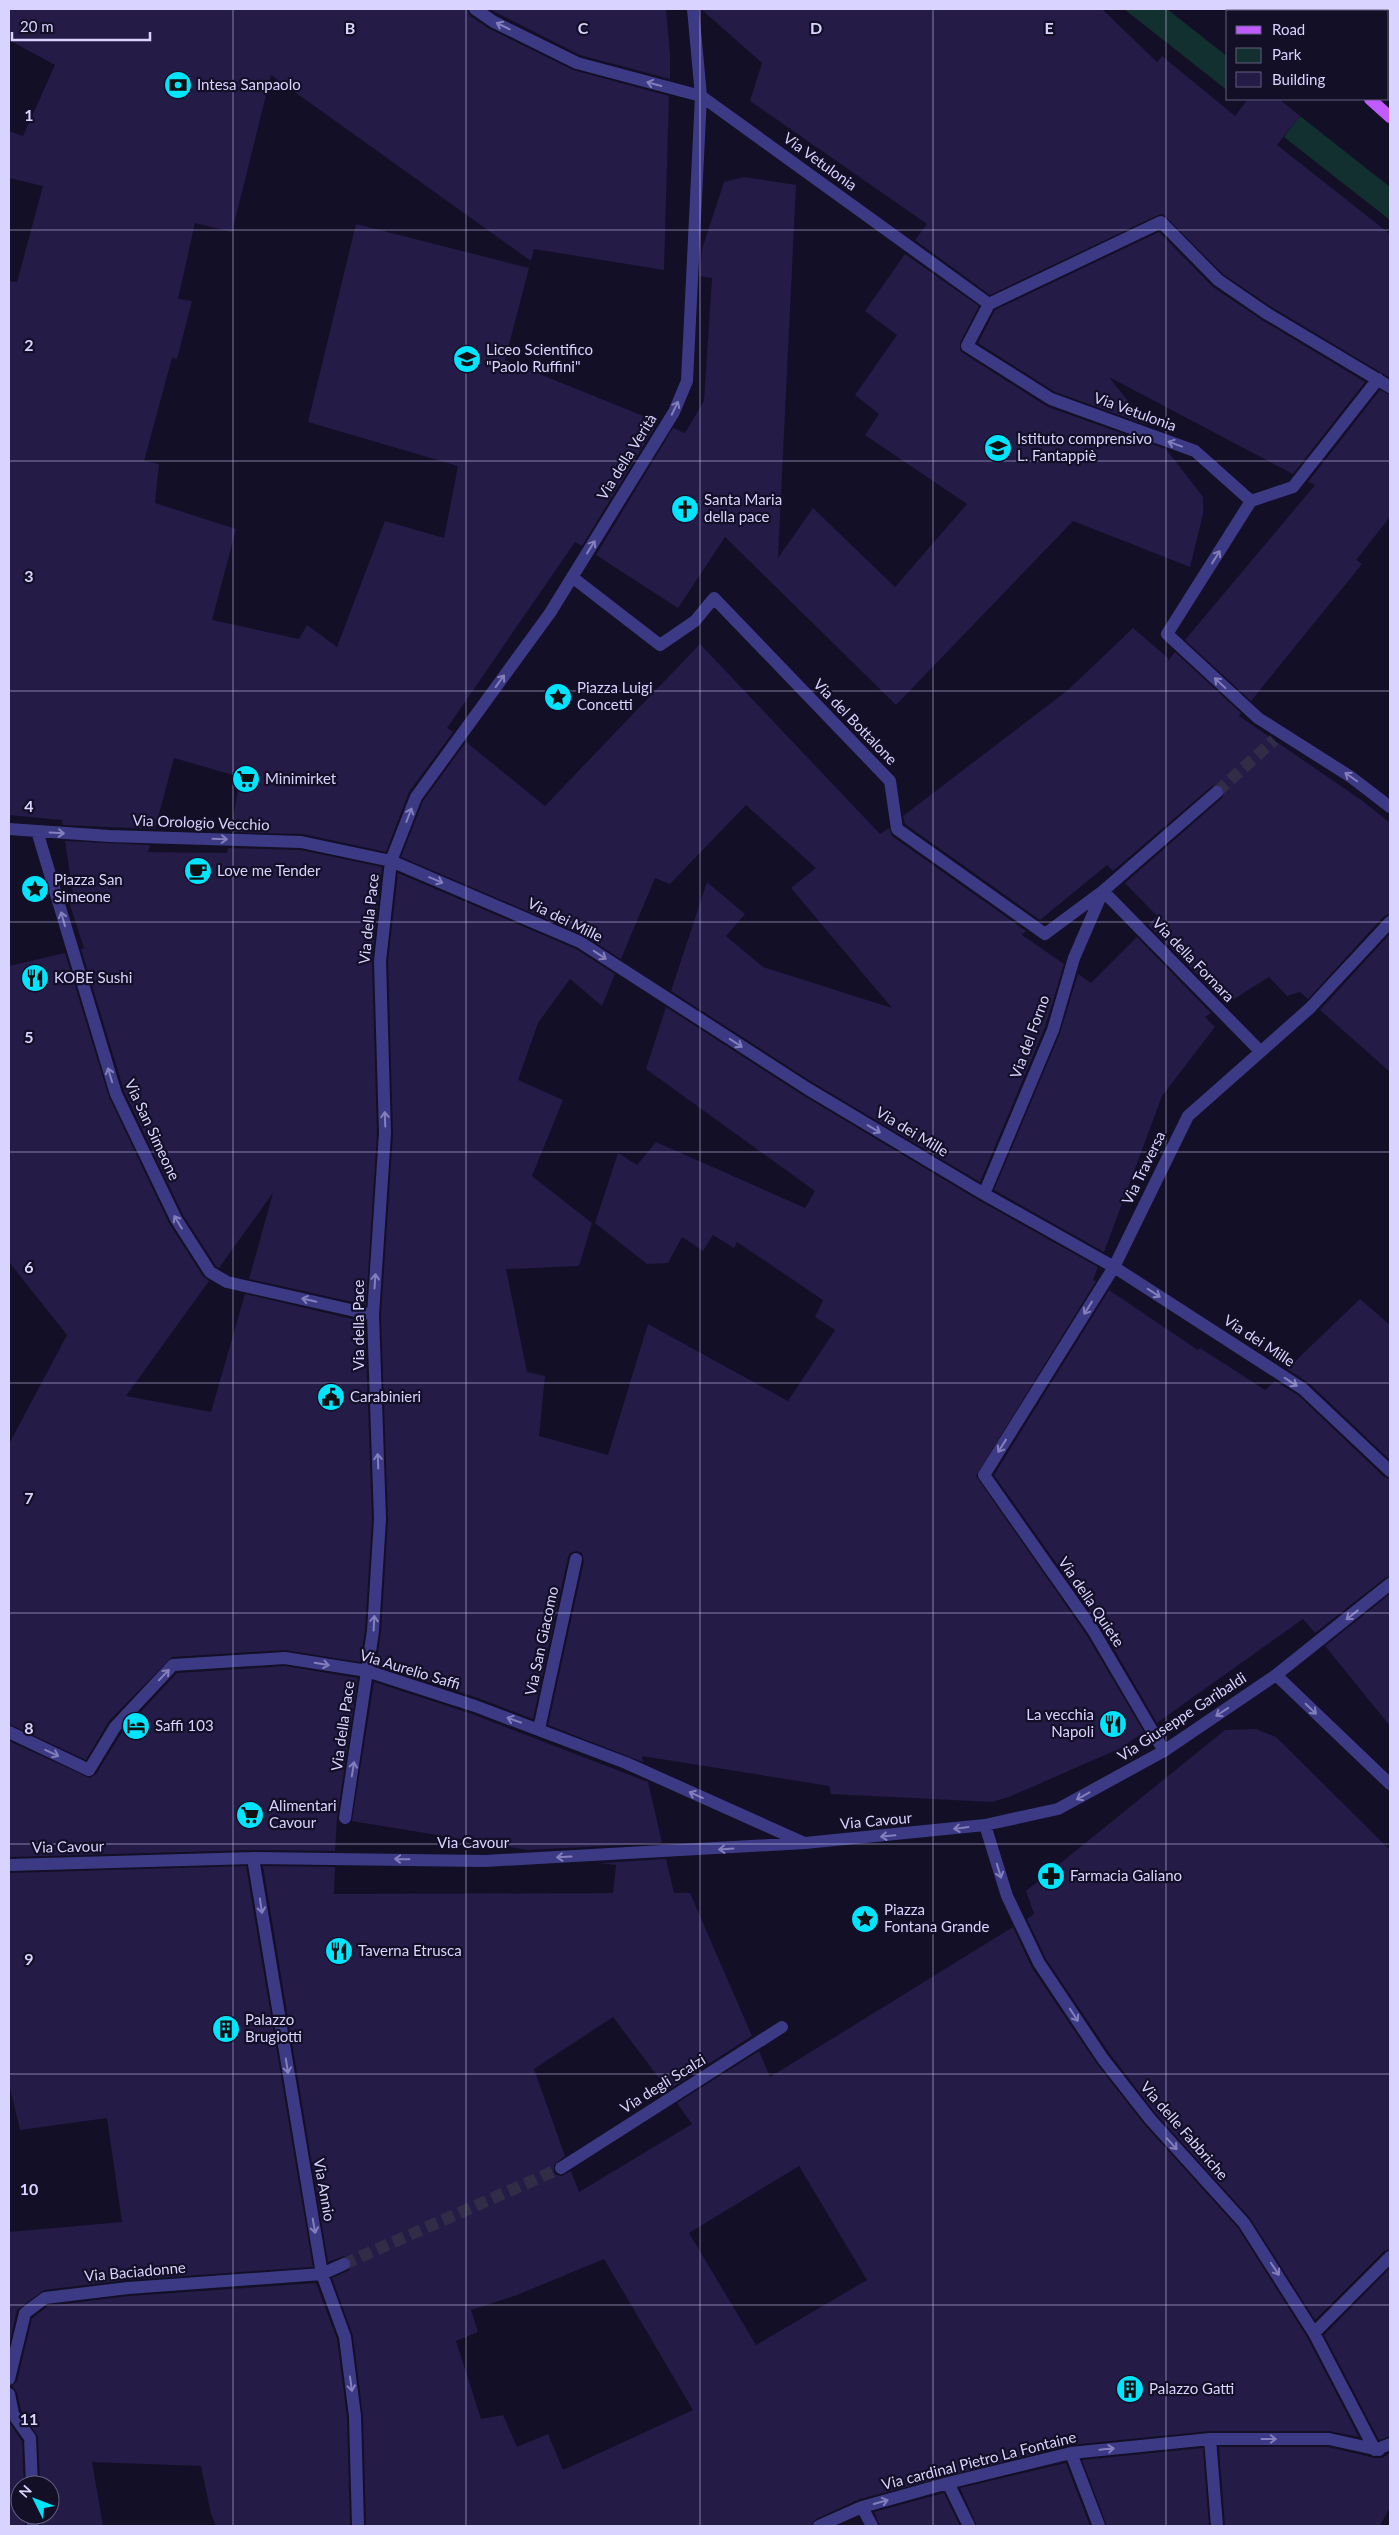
<svg xmlns="http://www.w3.org/2000/svg" width="1399" height="2535" viewBox="0 0 1399 2535" font-family="Lato,sans-serif">
<style>
.green{fill:#12302f}
.building{fill:#241b47;fill-rule:evenodd}
.lines{fill:none;stroke-linecap:round;stroke-linejoin:round}
.minor-tunnel{stroke:#312d47;stroke-width:12;stroke-dasharray:12 6;stroke-linecap:butt}
.minor{stroke:#3d3a85;stroke-width:12}
.major{stroke:#c25bff;stroke-width:12}
.oneway{stroke:#837fbc}
.grid{fill:none;stroke:#d9d4ff;stroke-width:1;stroke-opacity:0.55}
.labels{text-anchor:middle;stroke-width:4.5;stroke-linejoin:round;paint-order:stroke}
.poi-label{font-size:15px;fill:#d9d4ff;stroke:#130f26;text-anchor:start}
.street-label{font-size:15px;fill:#d9d4ff;stroke:#130f26}
.grid-label{font-size:16px;text-anchor:middle;font-weight:bold;fill:#d9d4ff;stroke:#130f26;stroke-width:4.5;stroke-linejoin:round;paint-order:stroke}
</style>
<rect width="100%" height="100%" fill="#130f26"/>
<path class="green" d="M1124 9H1167L1228 57V91Z
M1300 116 1390 187V220L1284 137Z"/>
<path class="building" d="M9 9H467L470 16 490 29 573 70 669 96 664 270 534 249 531 261 271 75 232 232 195 223 178 299 192 301 177 359 172 358 144 461 159 464 155 503 236 529 212 620 299 639 307 625 337 647 385 521 444 538 458 466 308 422 356 224 529 268 505 360 658 422 582 546 575 542 447 728 453 732 409 792 386 852 303 834 231 832 240 777 174 758 155 829 63 825 62 820 9 815V281L17 282 43 186 9 178V131L23 136 55 65 9 40Z
M489 9H666L670 54V79L580 55Z
M701 9H1102L1157 62 1162 56 1235 116 1248 99H1279L1300 116 1277 145 1390 234V378L1270 306 1223 274 1163 214 1158 215 990 295 915 240 927 224 750 101 762 63Z
M744 177 796 185 778 558 813 508 895 587 967 504 865 435 879 414 855 395 897 335 865 311 905 254 979 306 960 343V350L963 353 1048 407 1166 449 1203 497V514L1190 567 1073 521 896 705 725 537 678 608 596 555 673 428 685 433 704 401 712 278 700 276 702 249 724 182Z
M1159 232 1213 287 1262 320 1365 382 1293 474 1109 377 1147 425 1055 392 978 343 995 310Z
M1380 390 1390 395V517L1356 560 1362 564 1251 701 1185 640 1315 485 1308 482Z
M1133 628 1168 658V661L1175 652 1241 713 1239 716 1364 802 1390 823V914L1384 916 1308 999 1300 992 1287 996 1269 977 1226 1004 1148 925 1157 916 1125 883 1222 798 1225 791 1220 785 1212 786 1113 871 1107 865 1040 920 905 824 903 816 1068 690Z
M700 644 880 834 889 828 892 836 1026 931 1022 935 1064 964 1045 1027 980 1182 812 1082 671 991 707 882 745 914 726 936 763 967 892 1008 791 888 816 868 746 805 670 884 655 878 621 959 583 935 401 857 423 801 466 742 545 806Z
M65 841 150 845 148 852 227 853 228 848 300 850 382 867 372 961 377 1133 366 1305 249 1279 273 1193 219 1268 216 1266 183 1215 124 1091 81 949 84 948 67 896 73 894Z
M398 873 576 949 615 974 602 1006 570 979 538 1023 518 1080 563 1100 532 1176 592 1223 579 1266 506 1269 527 1372 545 1376 539 1436 608 1455 648 1324 788 1401 835 1330 815 1317 823 1300 737 1242 734 1248 713 1235 703 1251 682 1237 668 1263 647 1264 595 1223 618 1153 637 1165 656 1142 805 1208 815 1191 646 1069 666 1007 804 1096 980 1201 1098 1267 1093 1280 1096 1281 976 1476 1086 1634 1144 1732 1121 1748 1009 1797 992 1802 831 1794 829 1786 642 1756 643 1762 548 1725 584 1561 582 1553 577 1551 570 1553 568 1557 533 1719 478 1698 376 1665 381 1632 388 1520 381 1315 393 1134 388 961Z
M1390 934V1072L1320 1010Z
M1137 937 1211 1013 1205 1017 1215 1027 1162 1096 1104 1252 994 1190 1060 1033 1078 974 1091 983Z
M65 953 109 1097 169 1223 203 1276 209 1281 126 1396 211 1412 245 1294 365 1322 372 1519 365 1630 360 1662 285 1650 172 1657 109 1721 86 1760 9 1724V1444L67 1335 9 1262V966Z
M1109 1290 1198 1350 1200 1348 1265 1390 1275 1381 1298 1395 1384 1477 1390 1479V1576L1385 1578 1315 1633 1303 1619 1157 1723 1100 1625 994 1475Z
M1360 1299 1390 1325V1460L1309 1383 1287 1369Z
M1390 1594V1726L1325 1646Z
M285 1666 358 1678 337 1818 335 1851 253 1850 9 1857V1741L90 1778 96 1774 122 1732 177 1673Z
M374 1682 472 1714 648 1782 662 1843 528 1850 352 1821Z
M1256 1729 1276 1737 1390 1850V2249L1384 2251 1315 2320 1250 2218 1156 2114 1110 2054 1046 1959 1027 1919 1034 1914 1026 1891 1225 1730Z
M666 1859 674 1893H690L752 2036 668 2090 613 2017 534 2069 565 2156 554 2165V2172L557 2175 562 2176 571 2171 579 2192 692 2124 677 2103 759 2051 770 2077 1013 1927 1032 1968 1097 2064 1144 2124 1238 2228 1307 2337 1359 2437 1329 2431H1210L1070 2445 860 2499 816 2519 811 2526H366L363 2416 353 2336 332 2278 348 2271 352 2264 349 2258 344 2256 328 2262 263 1866 335 1867 334 1894 613 1893 616 1865 600 1863ZM799 2166 867 2280 756 2345 689 2233ZM604 2259 693 2410 563 2470 548 2434 517 2447 503 2415 481 2419 456 2341 478 2332 471 2310 517 2295Z
M246 1866 313 2267 127 2280 44 2290 17 2310 9 2346V2232L122 2222 107 2118 20 2130 9 2084V1873Z
M1390 2268V2436L1379 2440 1324 2335Z
M316 2283 337 2339 347 2417 350 2526H216L211 2514 201 2466 92 2462 103 2526H41V2515H50V2485H40L38 2437 21 2411 17 2392 12 2386 17 2381 32 2318 48 2306 129 2296Z
M9 2422 22 2441 24 2485H20V2515H25V2526H9Z
M1219 2447H1328L1375 2458H1382L1390 2453V2507L1380 2526H1225Z
M1203 2448 1209 2526H1107L1082 2460Z
M1066 2463 1090 2526H977L960 2488Z
M944 2493 960 2526H880L874 2512Z"/>
<g class="lines">
<path class="minor-tunnel" d="M1217 792 1274 740
M344 2264 561 2168"/>
<path class="minor" d="M475 9 494 22 577 63 701 96 989 304 967 346 1051 399 1195 451 1251 501 1167 634 1258 718 1351 777 1390 807
M1372 11 1373 9
M989 304 1161 222 1218 280 1266 313 1390 387
M1251 501 1293 487 1378 379
M572 577 660 645 695 621 714 598 890 781 897 829 1045 934 1103 891 1217 792
M9 829 109 836 301 842 391 861 580 942 808 1089 984 1194 1114 1267 1303 1389 1390 1471
M37 831 116 1094 176 1219 210 1272 227 1282 373 1315
M984 1194 1053 1030 1074 958 1103 891 1260 1051
M1276 1675 1390 1784
M539 1729 576 1559
M9 1732 89 1770 115 1727 173 1665 285 1658 367 1671 475 1706 626 1763 802 1842
M1164 1751 1093 1630 984 1475 1114 1267 1188 1116 1310 1008 1390 922
M345 1818 373 1631 380 1519 373 1315 385 1133 380 961 391 861 416 797 550 613 674 412 687 381 701 96 693 9
M985 1825 1007 1896 1039 1963 1103 2059 1150 2119 1244 2223 1314 2333 1375 2450 1390 2444
M253 1858 322 2274 345 2337 355 2416 358 2526
M9 1865 253 1858 485 1861 805 1843 985 1825 1058 1809 1164 1751 1276 1675 1390 1584
M561 2168 782 2027
M1314 2333 1390 2257
M9 2379 25 2313 45 2298 128 2288 322 2274 344 2264
M9 2394 13 2414 30 2438 32 2485
M1210 2439 1217 2526
M1071 2453 1099 2526
M948 2483 969 2526
M862 2507 872 2526
M33 2515V2526
M819 2526 862 2507 948 2483 1071 2453 1210 2439H1329L1379 2450"/>
<path class="major" d="M1267 9 1270 11
M1370 99 1390 117"/>
</g>
<defs><path id="oneway-shaft" d="M-6 0H5M1.5-3L5.5 0L1.5 3" fill="none" stroke-width="1.6" stroke-linecap="round" stroke-linejoin="round" transform="scale(1.25)"/></defs>
<g class="oneway">
<use href="#oneway-shaft" transform="translate(503 26) rotate(-154)"/>
<use href="#oneway-shaft" transform="translate(654 84) rotate(-165)"/>
<use href="#oneway-shaft" transform="translate(675 408) rotate(-64)"/>
<use href="#oneway-shaft" transform="translate(1175 444) rotate(-160)"/>
<use href="#oneway-shaft" transform="translate(591 547) rotate(-58)"/>
<use href="#oneway-shaft" transform="translate(1216 557) rotate(-58)"/>
<use href="#oneway-shaft" transform="translate(500 681) rotate(-54)"/>
<use href="#oneway-shaft" transform="translate(1220 683) rotate(-137)"/>
<use href="#oneway-shaft" transform="translate(1351 777) rotate(-145)"/>
<use href="#oneway-shaft" transform="translate(409 815) rotate(-69)"/>
<use href="#oneway-shaft" transform="translate(57 833) rotate(3)"/>
<use href="#oneway-shaft" transform="translate(220 839) rotate(2)"/>
<use href="#oneway-shaft" transform="translate(436 880) rotate(23)"/>
<use href="#oneway-shaft" transform="translate(63 919) rotate(-106)"/>
<use href="#oneway-shaft" transform="translate(600 955) rotate(33)"/>
<use href="#oneway-shaft" transform="translate(736 1043) rotate(33)"/>
<use href="#oneway-shaft" transform="translate(110 1075) rotate(-107)"/>
<use href="#oneway-shaft" transform="translate(385 1119) rotate(-92)"/>
<use href="#oneway-shaft" transform="translate(874 1129) rotate(31)"/>
<use href="#oneway-shaft" transform="translate(178 1222) rotate(-121)"/>
<use href="#oneway-shaft" transform="translate(375 1281) rotate(-86)"/>
<use href="#oneway-shaft" transform="translate(1154 1293) rotate(33)"/>
<use href="#oneway-shaft" transform="translate(309 1300) rotate(-167)"/>
<use href="#oneway-shaft" transform="translate(1088 1308) rotate(122)"/>
<use href="#oneway-shaft" transform="translate(1291 1382) rotate(33)"/>
<use href="#oneway-shaft" transform="translate(1002 1446) rotate(122)"/>
<use href="#oneway-shaft" transform="translate(378 1461) rotate(-92)"/>
<use href="#oneway-shaft" transform="translate(1352 1615) rotate(142)"/>
<use href="#oneway-shaft" transform="translate(374 1623) rotate(-87)"/>
<use href="#oneway-shaft" transform="translate(322 1664) rotate(10)"/>
<use href="#oneway-shaft" transform="translate(164 1675) rotate(-46)"/>
<use href="#oneway-shaft" transform="translate(1311 1709) rotate(44)"/>
<use href="#oneway-shaft" transform="translate(1222 1712) rotate(146)"/>
<use href="#oneway-shaft" transform="translate(514 1720) rotate(-160)"/>
<use href="#oneway-shaft" transform="translate(52 1753) rotate(25)"/>
<use href="#oneway-shaft" transform="translate(353 1769) rotate(-81)"/>
<use href="#oneway-shaft" transform="translate(696 1795) rotate(-156)"/>
<use href="#oneway-shaft" transform="translate(1083 1796) rotate(151)"/>
<use href="#oneway-shaft" transform="translate(961 1828) rotate(172)"/>
<use href="#oneway-shaft" transform="translate(888 1836) rotate(175)"/>
<use href="#oneway-shaft" transform="translate(726 1849) rotate(176)"/>
<use href="#oneway-shaft" transform="translate(564 1857) rotate(177)"/>
<use href="#oneway-shaft" transform="translate(402 1859) rotate(-179)"/>
<use href="#oneway-shaft" transform="translate(999 1871) rotate(73)"/>
<use href="#oneway-shaft" transform="translate(261 1906) rotate(81)"/>
<use href="#oneway-shaft" transform="translate(1074 2015) rotate(57)"/>
<use href="#oneway-shaft" transform="translate(287 2066) rotate(81)"/>
<use href="#oneway-shaft" transform="translate(1172 2144) rotate(48)"/>
<use href="#oneway-shaft" transform="translate(314 2226) rotate(80)"/>
<use href="#oneway-shaft" transform="translate(1275 2269) rotate(56)"/>
<use href="#oneway-shaft" transform="translate(351 2384) rotate(82)"/>
<use href="#oneway-shaft" transform="translate(1269 2439)"/>
<use href="#oneway-shaft" transform="translate(1107 2449) rotate(-6)"/>
<use href="#oneway-shaft" transform="translate(881 2502) rotate(-16)"/>
</g>
<path class="grid" d="M233 9V2526M466 9V2526M700 9V2526M933 9V2526M1166 9V2526M9 230H1390M9 461H1390M9 691H1390M9 922H1390M9 1152H1390M9 1383H1390M9 1613H1390M9 1844H1390M9 2074H1390M9 2305H1390"/>
<defs>
<g id="bank-disc" transform="scale(1.4375)"><circle r="9.5" fill="#00e5ff" stroke="#130f26"/><path d="M-6-4H6V4H-6ZM0-2.3a2.3 2.3 0 1 0 0 4.6a2.3 2.3 0 1 0 0-4.6Z" fill="#111"/></g>
<g id="school-disc" transform="scale(1.4375)"><circle r="9.5" fill="#00e5ff" stroke="#130f26"/><path d="M0-5L7-2L0 1L-7-2ZM-4 1L0 2.5L4 1V4Q0 6-4 4Z" fill="#111"/></g>
<g id="church-disc" transform="scale(1.4375)"><circle r="9.5" fill="#00e5ff" stroke="#130f26"/><path d="M-1.2-6h2.4v3.5h3.3v2.4h-3.3V6h-2.4V-.1h-3.3v-2.4h3.3Z" fill="#111"/></g>
<g id="sight-disc" transform="scale(1.4375)"><circle r="9.5" fill="#00e5ff" stroke="#130f26"/><path d="M0-6L1.8-2.2L6-1.7L2.9 1.2L3.7 5.4L0 3.3L-3.7 5.4L-2.9 1.2L-6-1.7L-1.8-2.2Z" fill="#111"/></g>
<g id="supermarket-disc" transform="scale(1.4375)"><circle r="9.5" fill="#00e5ff" stroke="#130f26"/><path d="M-6-5.5h2.5l.6 2H6L4.5 2H-2.5L-4.4-4H-6ZM-1.5 3.2a1.3 1.3 0 1 0 .1 0ZM3 3.2a1.3 1.3 0 1 0 .1 0Z" fill="#111"/></g>
<g id="cafe-disc" transform="scale(1.4375)"><circle r="9.5" fill="#00e5ff" stroke="#130f26"/><path d="M-5.5-4.5H6V0H3Q3 3.5 0 3.5H-2.5Q-5.5 3.5-5.5 0ZM3-3.2v2h1.7v-2ZM-6 4.5H4V6H-6Z" fill="#111"/></g>
<g id="restaurant-disc" transform="scale(1.4375)"><circle r="9.5" fill="#00e5ff" stroke="#130f26"/><path d="M-5-6h1v4h1v-4h1v4h1v-4h1v5L-1.5 .5V6h-2V.5L-5-1ZM5-6V6H3V1.5H1.5Q1.5-4 5-6Z" fill="#111"/></g>
<g id="civic-disc" transform="scale(1.4375)"><circle r="9.5" fill="#00e5ff" stroke="#130f26"/><path d="M-.6-6.5H3V-4.5H.6V-3L4-1V1h2V6H-6V1h2V-1L-.6-3ZM-1.2 2.5V6h2.4V2.5Z" fill="#111"/></g>
<g id="hotel-disc" transform="scale(1.4375)"><circle r="9.5" fill="#00e5ff" stroke="#130f26"/><path d="M-6-4.5h1.5V1H6V5H4.5V3h-9V5H-6ZM-4 0a1.8 1.8 0 1 1 3.6 0ZM.5 0V-2.5h3Q6-2.5 6 0Z" fill="#111"/></g>
<g id="pharmacy-disc" transform="scale(1.4375)"><circle r="9.5" fill="#00e5ff" stroke="#130f26"/><path d="M-2-6h4v4h4v4h-4v4h-4v-4h-4v-4h4Z" fill="#111"/></g>
<g id="building-disc" transform="scale(1.4375)"><circle r="9.5" fill="#00e5ff" stroke="#130f26"/><path d="M-4-6H4V6H1V3H-1V6H-4ZM-2.5-4.3h1.7v1.8h-1.7ZM.8-4.3h1.7v1.8H.8ZM-2.5-1h1.7V.8h-1.7ZM.8-1h1.7V.8H.8Z" fill="#111"/></g>
</defs>
<g fill-rule="evenodd">
<use href="#bank-disc" x="178" y="85"/>
<use href="#school-disc" x="467" y="359"/>
<use href="#school-disc" x="998" y="448"/>
<use href="#church-disc" x="685" y="509"/>
<use href="#sight-disc" x="558" y="697"/>
<use href="#supermarket-disc" x="246" y="779"/>
<use href="#cafe-disc" x="198" y="871"/>
<use href="#sight-disc" x="35" y="889"/>
<use href="#restaurant-disc" x="35" y="978"/>
<use href="#civic-disc" x="331" y="1397"/>
<use href="#restaurant-disc" x="1113" y="1724"/>
<use href="#hotel-disc" x="136" y="1726"/>
<use href="#supermarket-disc" x="250" y="1815"/>
<use href="#pharmacy-disc" x="1051" y="1876"/>
<use href="#sight-disc" x="865" y="1919"/>
<use href="#restaurant-disc" x="339" y="1951"/>
<use href="#building-disc" x="226" y="2029"/>
<use href="#building-disc" x="1130" y="2389"/>
</g>
<g class="labels">
<g class="poi-label">
<text x="197" y="90">Intesa Sanpaolo</text>
<text x="486" y="355">Liceo Scientifico<tspan x="486" dy="17">"Paolo Ruffini"</tspan></text>
<text x="1017" y="444">Istituto comprensivo<tspan x="1017" dy="17">L. Fantappiè</tspan></text>
<text x="704" y="505">Santa Maria<tspan x="704" dy="17">della pace</tspan></text>
<text x="577" y="693">Piazza Luigi<tspan x="577" dy="17">Concetti</tspan></text>
<text x="265" y="784">Minimirket</text>
<text x="217" y="876">Love me Tender</text>
<text x="54" y="885">Piazza San<tspan x="54" dy="17">Simeone</tspan></text>
<text x="54" y="983">KOBE Sushi</text>
<text x="350" y="1402">Carabinieri</text>
<text x="1094" y="1720" text-anchor="end">La vecchia<tspan x="1094" dy="17">Napoli</tspan></text>
<text x="155" y="1731">Saffi 103</text>
<text x="269" y="1811">Alimentari<tspan x="269" dy="17">Cavour</tspan></text>
<text x="1070" y="1881">Farmacia Galiano</text>
<text x="884" y="1915">Piazza<tspan x="884" dy="17">Fontana Grande</tspan></text>
<text x="358" y="1956">Taverna Etrusca</text>
<text x="245" y="2025">Palazzo<tspan x="245" dy="17">Brugiotti</tspan></text>
<text x="1149" y="2394">Palazzo Gatti</text>
</g>
<g class="street-label">
<text transform="translate(820 162) rotate(36)" y="5">Via Vetulonia</text>
<text transform="translate(1135 412) rotate(20)" y="5">Via Vetulonia</text>
<text transform="translate(627 457) rotate(-58)" y="5">Via della Verità</text>
<text transform="translate(855 722) rotate(46)" y="5">Via del Bottalone</text>
<text transform="translate(201 823) rotate(2)" y="5">Via Orologio Vecchio</text>
<text transform="translate(369 919) rotate(-84)" y="5">Via della Pace</text>
<text transform="translate(565 920) rotate(26)" y="5">Via dei Mille</text>
<text transform="translate(1193 960) rotate(46)" y="5">Via della Fornara</text>
<text transform="translate(1030 1037) rotate(-70)" y="5">Via del Forno</text>
<text transform="translate(152 1130) rotate(65)" y="5">Via San Simeone</text>
<text transform="translate(912 1132) rotate(31)" y="5">Via dei Mille</text>
<text transform="translate(1144 1168) rotate(-64)" y="5">Via Traversa</text>
<text transform="translate(359 1325) rotate(-90)" y="5">Via della Pace</text>
<text transform="translate(1259 1341) rotate(33)" y="5">Via dei Mille</text>
<text transform="translate(1091 1602) rotate(56)" y="5">Via della Quiete</text>
<text transform="translate(542 1641) rotate(-78)" y="5">Via San Giacomo</text>
<text transform="translate(410 1670) rotate(17)" y="5">Via Aurelio Saffi</text>
<text transform="translate(1182 1717) rotate(-33)" y="5">Via Giuseppe Garibaldi</text>
<text transform="translate(343 1726) rotate(-82)" y="5">Via della Pace</text>
<text transform="translate(876 1821) rotate(-5)" y="5">Via Cavour</text>
<text x="473" y="1848">Via Cavour</text>
<text transform="translate(68 1847) rotate(-1)" y="5">Via Cavour</text>
<text transform="translate(663 2084) rotate(-32)" y="5">Via degli Scalzi</text>
<text transform="translate(1184 2131) rotate(49)" y="5">Via delle Fabbriche</text>
<text transform="translate(324 2190) rotate(80)" y="5">Via Annio</text>
<text transform="translate(135 2272) rotate(-5)" y="5">Via Baciadonne</text>
<text transform="translate(979 2461) rotate(-14)" y="5">Via cardinal Pietro La Fontaine</text>
</g>
</g>
<g class="grid-label">
<text x="350" y="34">B</text>
<text x="583" y="34">C</text>
<text x="816" y="34">D</text>
<text x="1049" y="34">E</text>
<text x="29" y="121">1</text>
<text x="29" y="351">2</text>
<text x="29" y="582">3</text>
<text x="29" y="812">4</text>
<text x="29" y="1043">5</text>
<text x="29" y="1273">6</text>
<text x="29" y="1504">7</text>
<text x="29" y="1734">8</text>
<text x="29" y="1965">9</text>
<text x="29" y="2195">10</text>
<text x="29" y="2425">11</text>
</g>
<rect width="1399" height="2535" fill="none" stroke="#d9d4ff" stroke-width="20"/>
<rect x="1226" y="10" width="162" height="90" fill="#130f26" stroke="#625e7d"/>
<rect x="1236" y="26" width="25" height="8" fill="#c25bff" stroke="#625e7d"/>
<text x="1272" y="35" font-size="15" fill="#d9d4ff">Road</text>
<rect x="1236" y="48" width="25" height="15" fill="#12302f" stroke="#625e7d"/>
<text x="1272" y="60" font-size="15" fill="#d9d4ff">Park</text>
<rect x="1236" y="72" width="25" height="15" fill="#241b47" stroke="#625e7d"/>
<text x="1272" y="85" font-size="15" fill="#d9d4ff">Building</text>
<g transform="translate(35 2500) rotate(312)"><circle r="24" fill="#130f26" stroke="#625e7d"/>
<path d="M0-4L9 19L0 12L-9 19Z" fill="#00e5ff"/>
<text y="-8" font-size="14" font-weight="bold" text-anchor="middle" fill="#d9d4ff">N</text>
</g>
<path d="M12 32v8h138v-8" fill="none" stroke="#d9d4ff" stroke-width="2.5"/>
<text x="20" y="32" font-size="15" fill="#d9d4ff" stroke="#130f26" stroke-width="4" paint-order="stroke">20 m</text>
</svg>
